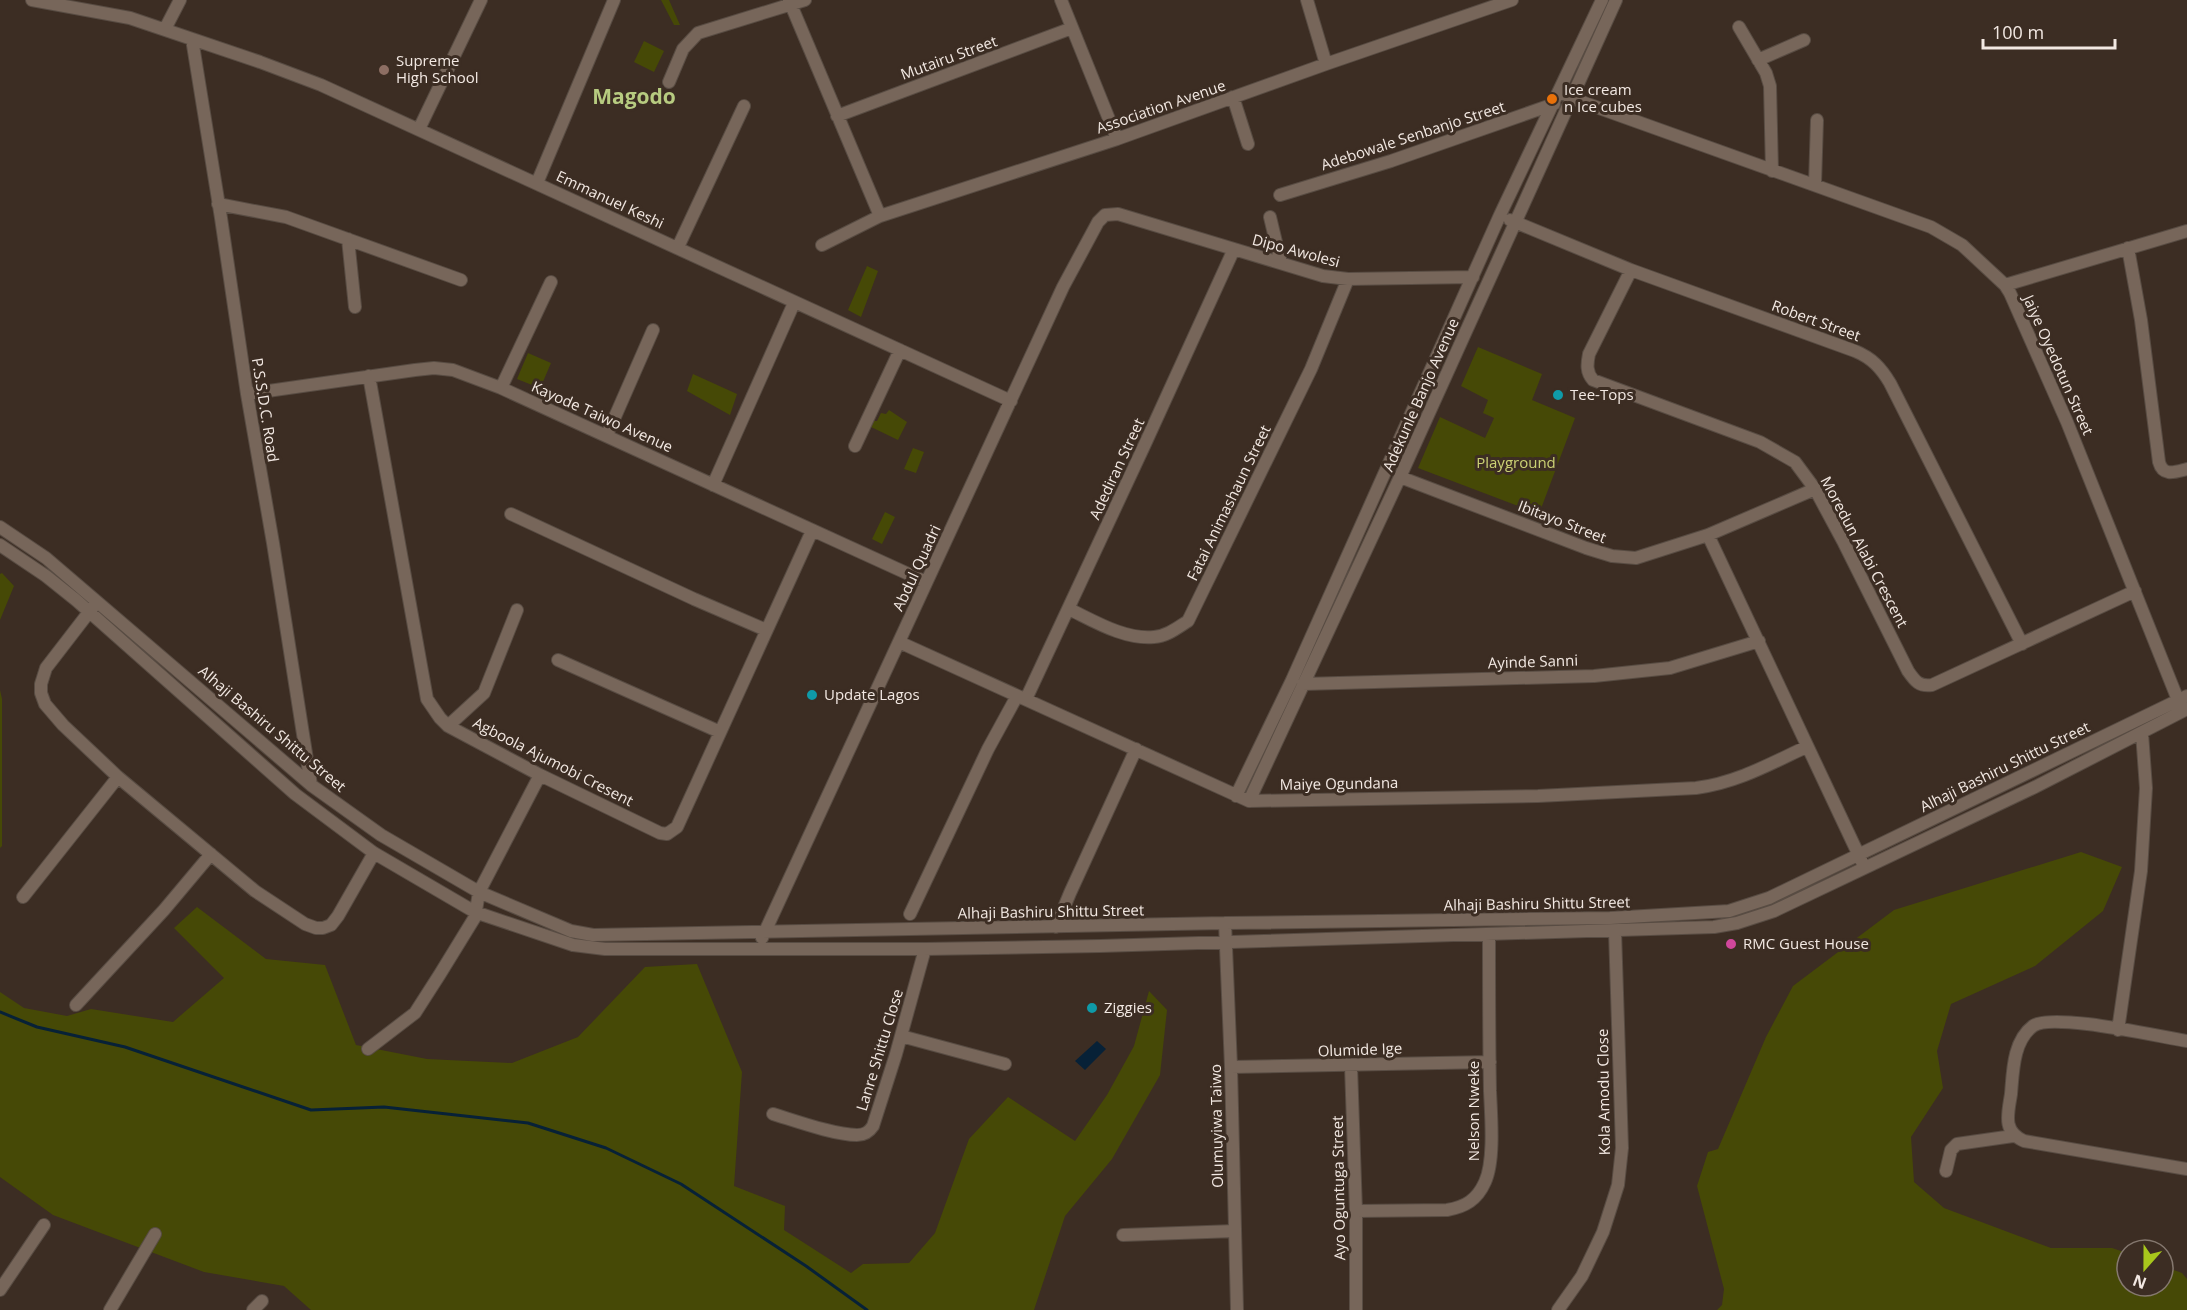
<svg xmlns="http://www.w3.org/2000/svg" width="2187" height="1310" viewBox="0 0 2187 1310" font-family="'Open Sans',sans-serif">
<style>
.green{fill:#464906}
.water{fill:#072137}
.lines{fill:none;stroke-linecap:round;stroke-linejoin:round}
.stream{stroke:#072137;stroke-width:3}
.minor-casing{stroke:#584c43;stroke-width:14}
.minor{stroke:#77665a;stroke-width:12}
.education-dot{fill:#8d6e63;stroke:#3c2d23;stroke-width:2}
.food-dot{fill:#e8710a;stroke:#3c2d23;stroke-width:2}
.culture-dot{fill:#0f9aa8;stroke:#3c2d23;stroke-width:2}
.hotel-dot{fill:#d1479c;stroke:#3c2d23;stroke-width:2}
.labels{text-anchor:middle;stroke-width:6;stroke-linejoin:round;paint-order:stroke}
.street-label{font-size:15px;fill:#f2e8e2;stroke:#3c2d23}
.poi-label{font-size:15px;fill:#f2e8e2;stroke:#3c2d23;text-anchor:start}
.park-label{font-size:15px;fill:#cbd174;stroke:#3c2d23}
.district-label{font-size:21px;font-weight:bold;fill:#b7cb80;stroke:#3c2d23}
</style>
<rect width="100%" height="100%" fill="#3c2d23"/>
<path class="green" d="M661 0H669L680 25H674Z
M644 41 664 51 654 72 634 62Z
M867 266 878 271 861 317 848 310Z
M1478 347 1542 374 1532 400 1575 418 1539 514 1418 468 1440 417 1485 438 1494 418 1483 413 1488 400 1461 386Z
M528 353 551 363 542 384 537 387 517 379Z
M693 374 737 394 730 415 687 391Z
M889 410 907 422 898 440 869 426 873 421H877L881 413 886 414Z
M913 448 924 452 916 473 904 469Z
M885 512 895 517 882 544 872 539Z
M2 573 14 586 0 620V574Z
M0 690 2 699V846L0 848Z
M2081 852 2122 867 2103 911 2035 966 1951 1004 1937 1051 1943 1088 1911 1137 1914 1182 1944 1208 2051 1248H2112L2127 1253V1286H2163V1266L2182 1273 2187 1279V1310H1717L1722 1305 1724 1289 1697 1186 1708 1152 1718 1149 1766 1037 1793 986 1894 910Z
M197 907 266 959 325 965 356 1045 427 1059 512 1063 578 1037 645 967 697 964 742 1072 734 1186 785 1206 784 1230 851 1273 863 1264 909 1263 935 1233 969 1139 1008 1097 1075 1141 1107 1095 1134 1046 1149 991 1167 1010 1160 1075 1112 1159 1065 1216 1034 1310H311L284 1286 204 1272 53 1215 0 1177V992L24 1008 67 1016 91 1009 173 1022 224 978 174 928Z"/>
<path class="water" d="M1097 1041 1106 1049 1085 1070 1075 1061Z"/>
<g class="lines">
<path class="stream" d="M0 1012 37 1027 125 1047 311 1110 384 1107 528 1123 606 1148 681 1184 806 1266 867 1310"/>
<g class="minor-casing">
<path id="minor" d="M32 0 130 18 260 62 321 85 1011 401
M789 0 880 216
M1061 0 1117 139
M1307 0 1326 64
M1739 27 1766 73 1770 86 1772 171
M165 29 180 0
M192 39 221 218 247 394 273 543 311 785
M1758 60 1804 40
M669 82 683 49 698 33 805 0
M1560 91 1571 98 1931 227 1962 245 2005 285 2010 293 2067 422 2178 700
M1233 97 1248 144
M837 116 1072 28
M419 129 481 0
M537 183 614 0
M1815 184 1817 120
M1280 195 1391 161 1554 104
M218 204 286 217 461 280
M1270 217 1281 263
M1510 220 1631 270 1855 351C1872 358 1881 368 1890 383L2022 644
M348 239 355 307
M822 245 880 216 1117 139 1326 64 1512 0
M678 247 744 106
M2128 248 2141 320 2159 462C2163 477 2175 472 2187 469
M1631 270 1589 354C1587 364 1586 372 1593 380L1760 442 1795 462 1815 489 1844 543 1908 671C1915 681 1919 687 1932 685L2135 591
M2005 285 2187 231
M369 376 427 699 440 718 448 726 540 775 660 833 667 834 677 827 812 531
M501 388 551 282
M247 394 415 370 434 368 453 370 501 388 926 582
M607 435 653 330
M855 446 900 350
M1400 477 1586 548 1612 556 1636 558 1708 535 1815 489
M713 485 794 303
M511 514 694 599 766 630
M0 527 46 558 311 785 381 835 479 892 571 931 593 935 1225 923 1610 918 1729 911 1769 898 2187 696
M1708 535 1862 862
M0 545 46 576 76 600 295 794 374 853 475 912 573 945 605 949H925L1100 946 1714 927 1737 923 1774 911 2035 787 2187 709
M93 607 46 668 41 684V693L45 704 63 725 118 777 255 891 305 924 316 928H323L331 925 338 916 374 853
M1069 609C1094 621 1125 640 1154 637 1167 636 1177 628 1188 621L1311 369 1348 279
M899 642 1249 801 1538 796 1696 788C1736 783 1770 764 1806 747
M558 660 720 732
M1303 684 1594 676 1670 668 1759 641
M1026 699 1145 444 1234 249
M448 726 484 693 517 610
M1236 796 1292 680 1500 215 1602 0
M1249 801 1400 477 1616 0
M23 897 118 777
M910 914 988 749 1017 696
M1225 923 1231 1067 1237 1310
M1056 927 1070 893 1136 749
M762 938 1063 287 1098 222 1105 215 1118 214 1323 276 1348 279 1473 277
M76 1005 164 910 211 854
M2118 1030 2141 871 2146 788 2142 733
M901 1036 1005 1064
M2187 1041C2160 1037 2052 1012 2033 1026 2013 1041 2013 1071 2011 1094 2008 1114 2002 1131 2024 1141L2187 1169
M368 1049 415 1013 440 974 475 917 479 892 540 775
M1351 1066 1356 1211V1310
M1231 1067 1490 1062
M773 1114C796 1121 835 1135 857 1135 865 1135 869 1132 873 1126L896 1054 925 949
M1946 1171 1951 1150 1957 1144 2013 1136
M1356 1211 1447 1210C1465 1207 1477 1200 1485 1182 1495 1160 1491 1115 1490 1091 1489 1039 1489 987 1489 935
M1123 1235 1235 1231
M0 1290 44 1225
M110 1310 155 1234
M253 1310 262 1301
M1558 1310 1582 1276 1603 1232 1618 1185 1622 1148 1615 931"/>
</g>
<use href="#minor" class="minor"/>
</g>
<circle class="education-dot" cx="384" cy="70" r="6"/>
<circle class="food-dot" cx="1552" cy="99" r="6"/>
<g class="culture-dot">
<circle cx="1558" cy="395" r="6"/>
<circle cx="812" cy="695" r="6"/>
<circle cx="1092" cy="1008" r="6"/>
</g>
<circle class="hotel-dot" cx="1731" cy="944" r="6"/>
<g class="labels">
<g class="street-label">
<text transform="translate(949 58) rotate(-20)" y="5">Mutairu Street</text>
<text transform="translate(1161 107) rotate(-19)" y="5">Association Avenue</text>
<text transform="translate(1413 136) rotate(-18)" y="5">Adebowale Senbanjo Street</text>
<text transform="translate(610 200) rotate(25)" y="5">Emmanuel Keshi</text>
<text transform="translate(1296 251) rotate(15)" y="5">Dipo Awolesi</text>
<text transform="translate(1816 321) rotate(20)" y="5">Robert Street</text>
<text transform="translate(2058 365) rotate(66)" y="5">Jaiye Oyedotun Street</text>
<text transform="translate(1421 395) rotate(-66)" y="5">Adekunle Banjo Avenue</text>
<text transform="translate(265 410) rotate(81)" y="5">P.S.S.D.C. Road</text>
<text transform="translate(602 417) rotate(24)" y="5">Kayode Taiwo Avenue</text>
<text transform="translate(1117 469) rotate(-65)" y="5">Adediran Street</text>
<text transform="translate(1229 503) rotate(-64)" y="5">Fatai Animashaun Street</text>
<text transform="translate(1562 522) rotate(21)" y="5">Ibitayo Street</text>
<text transform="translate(1864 552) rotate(62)" y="5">Moredun Alabi Crescent</text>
<text transform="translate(917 568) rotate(-65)" y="5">Abdul Quadri</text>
<text transform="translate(1533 662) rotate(-2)" y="5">Ayinde Sanni</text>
<text transform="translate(272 729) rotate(40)" y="5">Alhaji Bashiru Shittu Street</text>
<text transform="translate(553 762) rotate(27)" y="5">Agboola Ajumobi Cresent</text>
<text transform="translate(2005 767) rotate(-26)" y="5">Alhaji Bashiru Shittu Street</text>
<text transform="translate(1339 784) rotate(-1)" y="5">Maiye Ogundana</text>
<text transform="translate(1537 904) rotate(-1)" y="5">Alhaji Bashiru Shittu Street</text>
<text transform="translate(1051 912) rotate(-1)" y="5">Alhaji Bashiru Shittu Street</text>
<text transform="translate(880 1050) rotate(-73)" y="5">Lanre Shittu Close</text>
<text transform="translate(1360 1050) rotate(-2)" y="5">Olumide Ige</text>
<text transform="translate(1604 1092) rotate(-91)" y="5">Kola Amodu Close</text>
<text transform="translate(1474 1111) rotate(-90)" y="5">Nelson Nweke</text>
<text transform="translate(1217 1126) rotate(-91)" y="5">Olumuyiwa Taiwo</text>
<text transform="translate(1339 1188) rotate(-91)" y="5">Ayo Oguntuga Street</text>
</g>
<g class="poi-label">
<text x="396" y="66">Supreme<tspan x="396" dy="17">High School</tspan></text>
<text x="1564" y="95">Ice cream<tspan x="1564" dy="17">n Ice cubes</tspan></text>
<text x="1570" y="400">Tee-Tops</text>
<text x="824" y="700">Update Lagos</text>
<text x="1743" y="949">RMC Guest House</text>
<text x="1104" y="1013">Ziggies</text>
</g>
<g class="park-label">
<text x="1516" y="468">Playground</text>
</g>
<g class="district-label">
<text x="634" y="104">Magodo</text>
</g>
</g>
<g transform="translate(2145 1268) rotate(201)"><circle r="28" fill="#3c2d23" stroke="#85786f" stroke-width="1.5"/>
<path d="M0-4.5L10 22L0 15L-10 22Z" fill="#a8c71c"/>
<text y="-9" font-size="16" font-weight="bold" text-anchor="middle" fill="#f2e8e2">N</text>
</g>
<path d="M1983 39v9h132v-9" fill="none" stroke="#f2e8e2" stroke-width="3"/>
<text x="1992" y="39" font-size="18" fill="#f2e8e2" stroke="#3c2d23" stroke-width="4.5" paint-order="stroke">100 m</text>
</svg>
